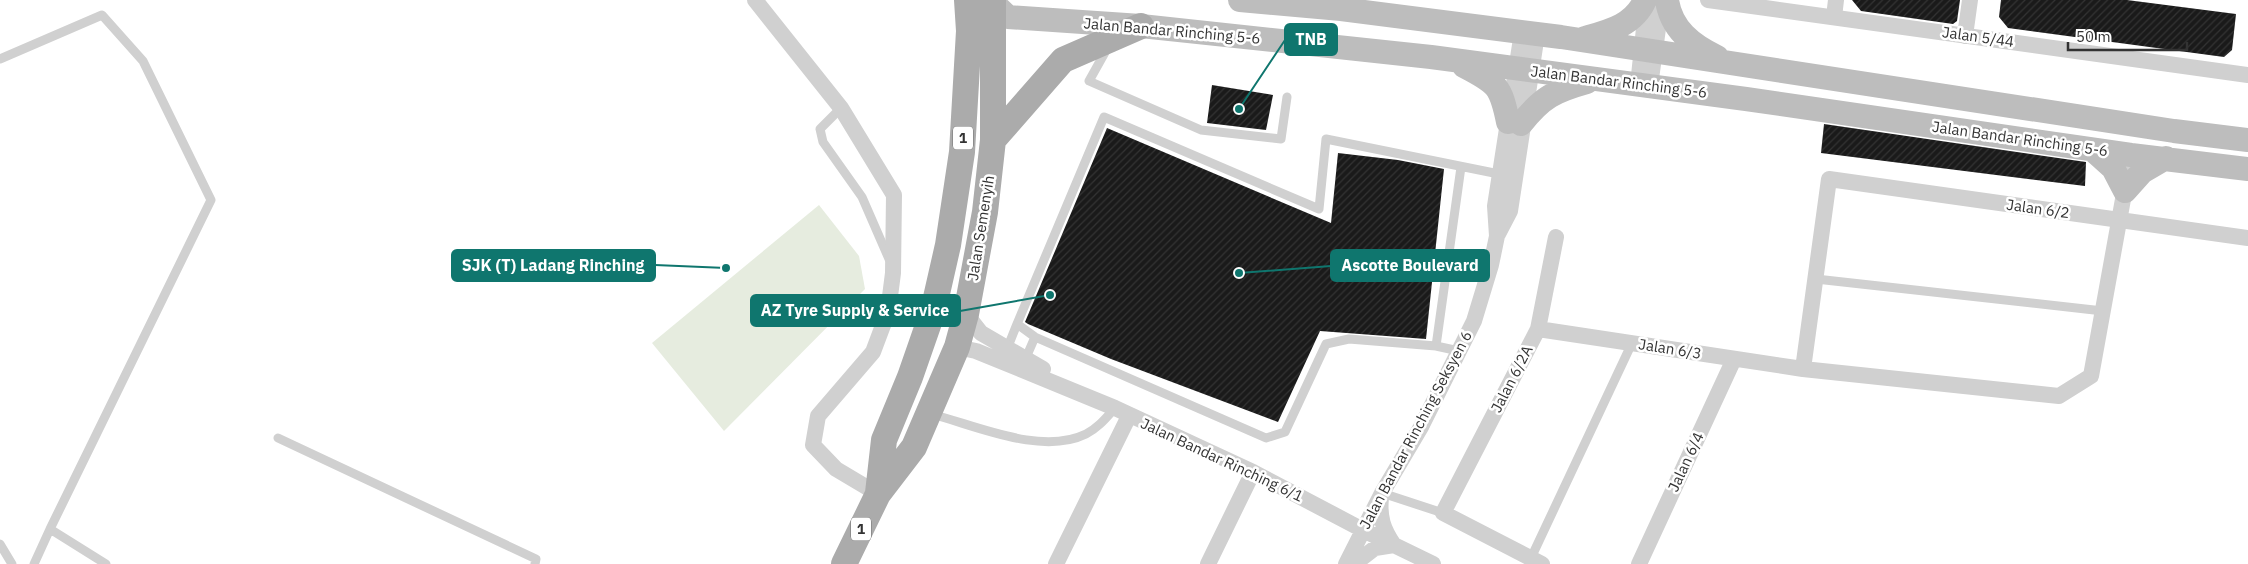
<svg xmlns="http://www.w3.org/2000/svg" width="2248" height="564" viewBox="0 0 2248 564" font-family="'IBM Plex Sans',sans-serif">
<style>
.grass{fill:#e6ecdf}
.building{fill:url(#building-hatch)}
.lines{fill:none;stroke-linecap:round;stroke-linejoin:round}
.lane{stroke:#d0d0d0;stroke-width:9}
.street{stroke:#d0d0d0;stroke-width:16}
.secondary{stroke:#bdbdbd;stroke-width:24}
.primary{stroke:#ababab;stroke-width:26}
.labels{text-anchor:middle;stroke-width:5;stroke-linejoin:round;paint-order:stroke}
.shield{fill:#fff;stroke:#707070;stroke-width:1}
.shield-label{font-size:14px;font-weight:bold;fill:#333}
.street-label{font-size:15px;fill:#333;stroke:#fff}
.leader{fill:none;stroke:#0f766e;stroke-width:2}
.callout-dot{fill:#0f766e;stroke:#fff;stroke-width:2}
.callout{fill:#0f766e;stroke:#0f766e;stroke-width:2}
.callout-label{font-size:16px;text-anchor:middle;font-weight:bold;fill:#fff}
</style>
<defs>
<pattern id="building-hatch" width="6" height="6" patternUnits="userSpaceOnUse" patternTransform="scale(1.25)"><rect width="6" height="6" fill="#1a1a1a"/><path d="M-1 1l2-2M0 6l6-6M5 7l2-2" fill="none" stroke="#333"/></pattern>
</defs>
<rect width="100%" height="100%" fill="#fff"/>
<path class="grass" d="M819 205 859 256 865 289 724 431 652 343Z"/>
<path class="building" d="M1852 0H1960L1957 21 1953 24 1861 11Z
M2001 0H2127L2236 14 2232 50 2224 57 2008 28 1999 17Z
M1212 85 1273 95 1266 130 1207 123Z
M1824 124 2086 162 2085 186 1821 153Z
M1107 128 1331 223 1338 153 1398 160 1444 169 1426 339 1320 331 1278 422 1111 359 1028 324 1025 322Z"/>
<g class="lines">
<path class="lane" d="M1108 47 1089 81 1201 130 1281 139 1287 97
M0 59 102 15 143 61 211 200 50 529 106 564
M841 108 820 129 823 142 862 197 889 259
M1816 279 2103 311
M1436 346 1461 167
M1007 349 1017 324
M1459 351 1436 346 1349 339 1326 344 1285 432 1266 438 1035 337 1017 324 1104 117 1319 209 1326 139 1499 174
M1025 360 1035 337
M931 414C975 425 1041 456 1086 434 1098 428 1106 418 1115 408
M278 438 536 559 535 564
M1382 493 1443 513
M0 544 12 564
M1531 558 1632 343
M34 564 50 529"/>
<path class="street" d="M755 0 841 108 894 195 893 273 888 312 873 352 818 416 813 445 836 469 878 494
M1708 0 2248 75
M1834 17 1836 0
M1965 36 1970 0
M1638 85 1647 0
M1650 86 1662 0
M1498 234 1510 211 1537 34
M966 314 981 333 1043 369
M1538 329 1803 369 2059 396 2091 376 2131 155
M957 347 976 351 1115 408 1253 472 1363 530 1433 564
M1803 369 1829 179 2248 238
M1381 498C1379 517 1383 529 1394 545
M1056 564 1129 416
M1208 564 1253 472
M1346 564 1382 493 1421 427 1474 321 1491 265 1497 236 1495 206 1522 32
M1354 564 1375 548 1394 545
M1542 564 1443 513 1538 329 1556 237
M1639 564 1734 359"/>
<path class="secondary" d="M990 0 1008 17 1141 26 1431 57 1746 99 2131 155 2248 169
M1240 0 1341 9 1561 37 2174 131 2248 140
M1667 0C1671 29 1692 45 1717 57
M1585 38C1610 31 1634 25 1645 0
M1464 66C1497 83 1501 86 1508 122
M1521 124C1542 97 1555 91 1587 82
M2093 150 2113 168 2125 191 2142 172 2166 158"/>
<path class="primary" d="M993 140 1063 60 1141 26
M878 493 884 440 910 377 933 311 948 245 962 152 969 31 967 0
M844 564 878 494 914 447 957 347 966 314 985 212 993 140V0"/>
</g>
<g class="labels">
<g class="shield">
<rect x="953" y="126.5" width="20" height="23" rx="4"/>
<rect x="851" y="517.5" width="20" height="23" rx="4"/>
</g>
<g class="shield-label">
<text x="963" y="143">1</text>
<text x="861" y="534">1</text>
</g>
<g class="street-label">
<text transform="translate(1172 31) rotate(5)" y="5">Jalan Bandar Rinching 5-6</text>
<text transform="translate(1978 37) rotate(8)" y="5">Jalan 5/44</text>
<text transform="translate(1619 82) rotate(7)" y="5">Jalan Bandar Rinching 5-6</text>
<text transform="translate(2020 139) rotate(8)" y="5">Jalan Bandar Rinching 5-6</text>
<text transform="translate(2038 209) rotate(8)" y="5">Jalan 6/2</text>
<text transform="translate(981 228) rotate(-81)" y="5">Jalan Semenyih</text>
<text transform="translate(1670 349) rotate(9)" y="5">Jalan 6/3</text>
<text transform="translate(1512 379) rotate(-63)" y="5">Jalan 6/2A</text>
<text transform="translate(1416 430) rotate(-62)" y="5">Jalan Bandar Rinching Seksyen 6</text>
<text transform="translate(1222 460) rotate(25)" y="5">Jalan Bandar Rinching 6/1</text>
<text transform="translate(1686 462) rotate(-65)" y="5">Jalan 6/4</text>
</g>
</g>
<path class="leader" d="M1239 109L1285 40M726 268L655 265M1239 273L1331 266M1050 295L960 311"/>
<g class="callout-dot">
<circle cx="1239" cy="109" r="5"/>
<circle cx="726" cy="268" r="5"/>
<circle cx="1239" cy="273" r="5"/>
<circle cx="1050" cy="295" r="5"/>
</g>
<g class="callout">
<rect x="1285" y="24" width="52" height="31" rx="5"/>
<rect x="452" y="250" width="203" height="31" rx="5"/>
<rect x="1331" y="250" width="158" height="31" rx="5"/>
<rect x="751" y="295" width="209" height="31" rx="5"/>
</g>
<g class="callout-label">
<text x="1311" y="45">TNB</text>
<text x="553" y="271">SJK (T) Ladang Rinching</text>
<text x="1410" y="271">Ascotte Boulevard</text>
<text x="855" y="316">AZ Tyre Supply &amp; Service</text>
</g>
<path d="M2068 42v8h119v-8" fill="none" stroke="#333333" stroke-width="2.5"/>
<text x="2076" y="42" font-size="15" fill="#333333" stroke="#ffffff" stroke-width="4" paint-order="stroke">50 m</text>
</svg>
